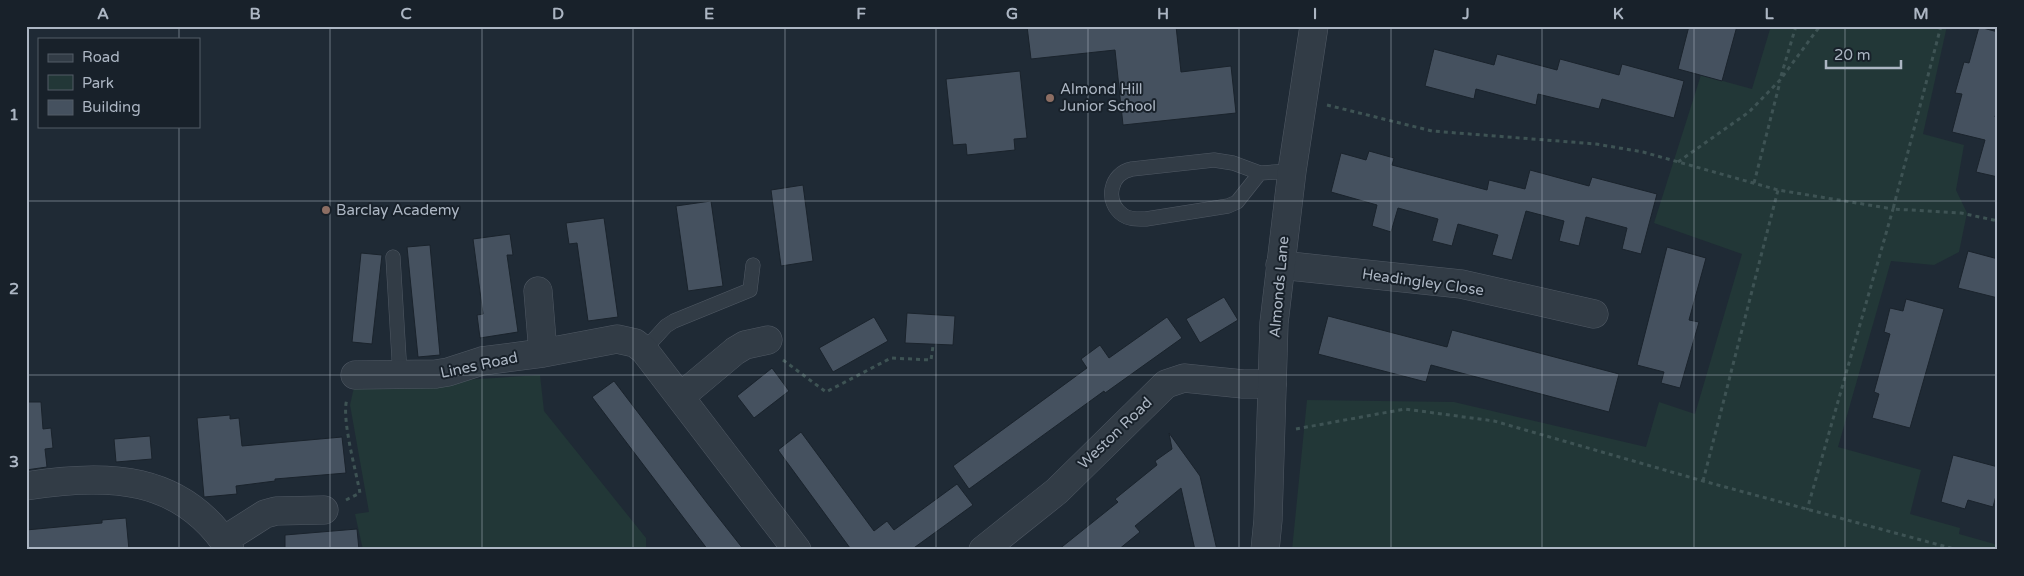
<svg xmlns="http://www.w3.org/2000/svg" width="2024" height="576" viewBox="0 0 2024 576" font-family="'Varela Round',sans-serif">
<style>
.green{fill:#223737}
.building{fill:#45515f;stroke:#1a232c}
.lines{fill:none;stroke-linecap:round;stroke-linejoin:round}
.service-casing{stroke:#505964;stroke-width:15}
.minor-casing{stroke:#505964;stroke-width:29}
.tertiary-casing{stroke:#505964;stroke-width:29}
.path{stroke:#3e5354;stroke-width:3;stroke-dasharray:4 4;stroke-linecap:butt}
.service{stroke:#323c46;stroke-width:14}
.minor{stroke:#323c46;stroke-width:28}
.tertiary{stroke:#323c46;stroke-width:28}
.grid{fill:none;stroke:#acb6c3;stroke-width:1;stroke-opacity:0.55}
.education-dot{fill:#8d6e63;stroke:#18212a;stroke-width:2}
.labels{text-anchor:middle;stroke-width:4;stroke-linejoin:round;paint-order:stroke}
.poi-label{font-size:15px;fill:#acb6c3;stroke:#18212a;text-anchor:start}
.street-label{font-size:15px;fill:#acb6c3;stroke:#18212a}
.neatline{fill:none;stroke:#acb6c3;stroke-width:2}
.grid-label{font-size:16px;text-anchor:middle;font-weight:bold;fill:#acb6c3}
</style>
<rect width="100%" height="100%" fill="#1f2a35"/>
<path class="green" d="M1771 26H1947L1923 134 1964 145 1956 190 1967 213 1959 252 1934 265 1891 261 1838 447 1921 470 1910 514 1960 528 1959 534 1998 545V550H1292L1307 400 1454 402 1646 447 1659 402 1695 414 1742 254 1654 223 1701 75 1752 89Z
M540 375 544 411 646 538V550H363L355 514 369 512 350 405 354 387Z"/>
<path class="building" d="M1027 26H1176L1181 72 1231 66 1236 113 1123 125 1115 50 1031 59Z
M1689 26H1737L1722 81 1678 69Z
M1979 27 1998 32V106L1995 117 1998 118V177L1976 172 1985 140 1952 132 1962 94 1955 93 1964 62 1969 63Z
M1434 49 1494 65 1497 54 1557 70 1560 59 1619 75 1622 64 1684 81 1674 118 1602 99 1599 109 1538 94 1536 105 1476 89 1474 99 1425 86Z
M1020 71 1027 138 1014 139 1015 150 967 155 966 144 953 145 946 79Z
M1369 151 1394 158 1392 165 1487 190 1489 180 1525 189 1530 170 1589 186 1592 177 1657 194 1641 254 1622 249 1627 228 1586 217 1579 246 1559 241 1564 221 1526 211 1512 260 1492 255 1498 235 1458 224 1452 246 1432 241 1438 219 1398 208 1391 232 1372 226 1377 205 1331 192 1341 153 1366 160Z
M803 185 813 261 781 266 771 190Z
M711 201 723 286 688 291 676 206Z
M604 218 618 317 588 321 577 243 569 244 566 223Z
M510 234 513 255H507L518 332 480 338 477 315 483 314 473 239Z
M430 245 440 355 418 357 407 247Z
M1667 247 1706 258 1689 320 1699 322 1680 388 1661 383 1664 372 1637 365Z
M1968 251 1998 259V298L1958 288Z
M361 253 382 255 372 344 352 342Z
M1224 297 1238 320 1200 343 1186 319Z
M1906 299 1944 309 1910 428 1872 418 1879 394 1874 392 1890 334 1884 332 1890 308 1903 311Z
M907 313 955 316 953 345 905 343Z
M1328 316 1447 347 1452 330 1619 374 1609 412 1431 365 1426 382 1318 354Z
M874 317 888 341 833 372 819 348Z
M1167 317 1182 338 1105 393 1104 391 969 489 953 466 1087 368 1081 359 1100 345 1109 358Z
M772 368 789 391 754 418 737 396Z
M614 381 707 503 744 550H708L592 397Z
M26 402H41L43 429 51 428 53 448 45 449 47 467 26 470Z
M230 415V419L239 418 242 446 342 437 346 473 275 479V481L236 486 237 494 204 497 197 418Z
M801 432 874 531 887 521 894 530 957 484 973 505 911 550H848L850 548 778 450Z
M1169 433 1200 476 1217 550H1195L1181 488 1135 526 1140 532 1118 550H1058L1118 502 1115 499 1157 465 1155 461 1172 449Z
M150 436 152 459 116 462 114 439Z
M1953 455 1998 467V488L1993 507 1968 500 1965 509 1941 502Z
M126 518 129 550H26V530L102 523V520Z
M357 529 359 550H285V535Z"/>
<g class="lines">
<g class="service-casing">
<path id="service" d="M1260 173 1237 202 1228 206 1146 219C1138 219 1130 220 1123 215 1104 202 1110 173 1132 169L1214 160 1233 163 1260 173 1292 171
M393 257 400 375
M644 350 666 326 674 321 750 290 753 265"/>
</g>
<g class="minor-casing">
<path id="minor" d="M1280 265 1461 284 1594 314
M538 291 543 353
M355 375 436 374 448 372 482 361 543 353 617 339 635 343 644 350 797 550
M680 397 735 351 745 345 768 340
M26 486C106 473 182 474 230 550
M224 540 265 514 276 511 324 510
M983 550 1057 491 1166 384 1184 378 1243 384H1272"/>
</g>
<g class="tertiary-casing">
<path id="tertiary" d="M1265 550 1268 520 1274 323 1292 171 1314 26"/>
</g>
<path class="path" d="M1941 26 1893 209 1961 213 1998 221
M1781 76 1796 26
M1327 105 1432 131 1596 144 1643 152 1778 190 1893 209 1807 510
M1678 162 1749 112 1780 80 1820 26
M1754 183 1780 82
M783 360 826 392 891 358 931 360 933 346
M1296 429 1405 409 1494 421 1703 481 1958 550
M1703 481 1778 190
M346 500 360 493C356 471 341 418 347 399"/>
<use href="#service" class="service"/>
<use href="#minor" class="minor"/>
<use href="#tertiary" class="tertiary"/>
</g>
<path class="grid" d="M179 26V39M330 26V550M482 26V550M633 26V550M785 26V550M936 26V550M1088 26V550M1239 26V550M1391 26V550M1542 26V550M1694 26V550M1845 26V550M179 126V550M26 201H1998M26 375H1998"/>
<g class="education-dot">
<circle cx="1050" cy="98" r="5"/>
<circle cx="326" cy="210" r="5"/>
</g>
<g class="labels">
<g class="poi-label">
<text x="1060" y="94">Almond Hill<tspan x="1060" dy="17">Junior School</tspan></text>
<text x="336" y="215">Barclay Academy</text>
</g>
<g class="street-label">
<text transform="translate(1423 282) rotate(8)" y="5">Headingley Close</text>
<text transform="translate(1279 287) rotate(-85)" y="5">Almonds Lane</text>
<text transform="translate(479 365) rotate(-12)" y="5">Lines Road</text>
<text transform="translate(1115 433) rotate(-44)" y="5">Weston Road</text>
</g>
</g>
<rect width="2024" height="576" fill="none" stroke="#18212a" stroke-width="55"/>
<rect x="38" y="38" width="162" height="90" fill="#18212a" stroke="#535d67"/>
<rect x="48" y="54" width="25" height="8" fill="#323c46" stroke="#535d67"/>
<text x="82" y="62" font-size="15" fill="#acb6c3">Road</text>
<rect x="48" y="75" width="25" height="15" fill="#223737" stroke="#535d67"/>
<text x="82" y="88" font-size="15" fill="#acb6c3">Park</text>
<rect x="48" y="100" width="25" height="15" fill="#45515f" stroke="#535d67"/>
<text x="82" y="112" font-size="15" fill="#acb6c3">Building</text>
<path d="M1826 60v8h75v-8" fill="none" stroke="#acb6c3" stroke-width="2.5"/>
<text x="1834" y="60" font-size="15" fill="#acb6c3" stroke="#18212a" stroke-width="4" paint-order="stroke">20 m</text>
<rect x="28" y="28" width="1968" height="520" class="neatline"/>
<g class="grid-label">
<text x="103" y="19">A</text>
<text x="255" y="19">B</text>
<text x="406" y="19">C</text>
<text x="558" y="19">D</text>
<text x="709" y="19">E</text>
<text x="861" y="19">F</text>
<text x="1012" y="19">G</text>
<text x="1163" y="19">H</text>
<text x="1315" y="19">I</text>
<text x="1466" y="19">J</text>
<text x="1618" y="19">K</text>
<text x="1769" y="19">L</text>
<text x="1921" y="19">M</text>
<text x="14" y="120">1</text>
<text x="14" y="294">2</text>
<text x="14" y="467">3</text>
</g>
</svg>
